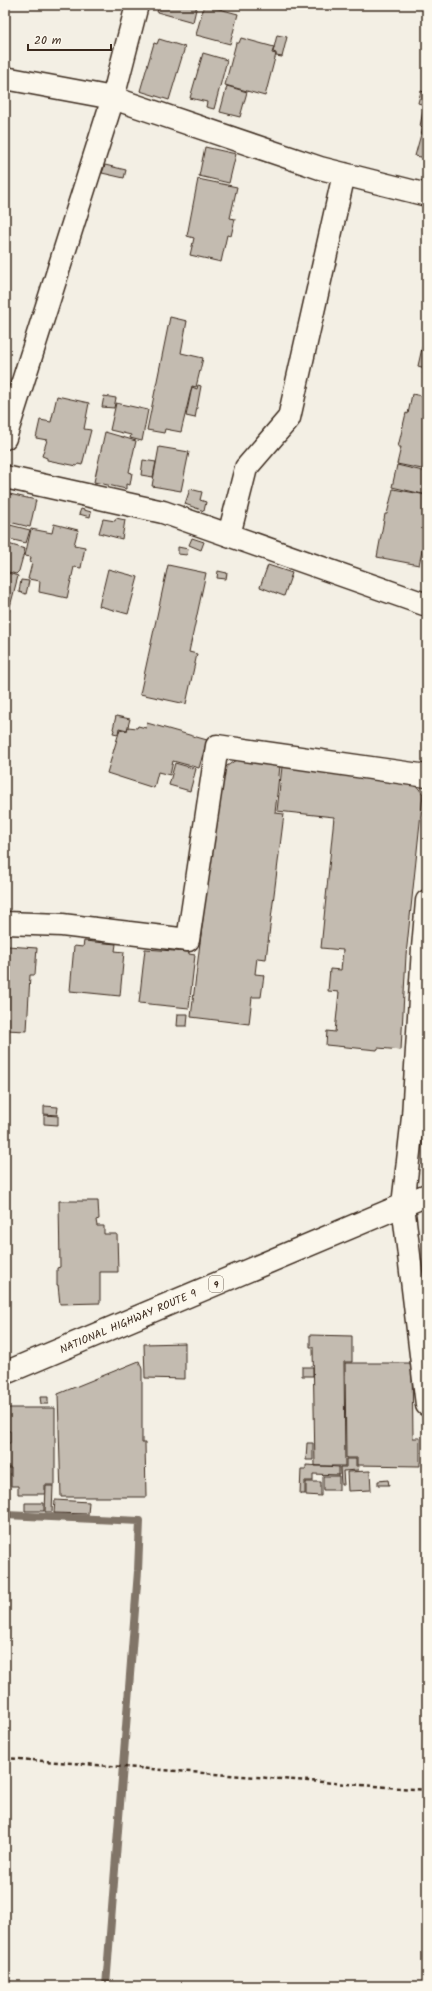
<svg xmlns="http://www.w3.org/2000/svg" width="432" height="1991" viewBox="0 0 432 1991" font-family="Kalam,sans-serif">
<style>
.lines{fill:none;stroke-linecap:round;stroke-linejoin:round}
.stream{stroke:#817468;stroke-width:8}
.building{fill:#c3bbb0;stroke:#3b2a1e}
.street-casing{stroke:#3b2a1e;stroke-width:25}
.highway-casing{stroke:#3b2a1e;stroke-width:25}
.path{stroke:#3b2a1e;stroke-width:2.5;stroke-dasharray:4 3;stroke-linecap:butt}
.street{stroke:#fbf7ec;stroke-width:22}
.highway{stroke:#fbf7ec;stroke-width:22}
.labels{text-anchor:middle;stroke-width:3;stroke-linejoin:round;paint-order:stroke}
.shield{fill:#fbf7ec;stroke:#75685c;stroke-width:1}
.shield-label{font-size:10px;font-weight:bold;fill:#3b2a1e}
.street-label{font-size:11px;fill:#3b2a1e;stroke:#fbf7ec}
</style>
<rect width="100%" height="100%" fill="#f3efe4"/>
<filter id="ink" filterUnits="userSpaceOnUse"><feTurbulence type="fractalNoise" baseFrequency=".025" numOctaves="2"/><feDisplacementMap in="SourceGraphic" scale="8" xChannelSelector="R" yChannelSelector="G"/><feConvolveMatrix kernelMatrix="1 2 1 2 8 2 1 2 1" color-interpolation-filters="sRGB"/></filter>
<g filter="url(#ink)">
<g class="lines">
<path class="stream" d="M5 1515 140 1521 138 1571 106 1986"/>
</g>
<path class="building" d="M159 5H197L193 22 157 12Z
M204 5 238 14 230 44 196 35Z
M277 35 287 37 282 57 276 56V53L273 52Z
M241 38 274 47 272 53 276 54 265 96 225 85 236 43H239Z
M159 39 185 47 169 100 140 91 154 43 157 44Z
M203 53 227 60 214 109 206 107 207 102 190 98Z
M227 86 247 92 240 117 220 112Z
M421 91 427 93V106L418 103Z
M423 111H427V158L415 156 423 127 420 126Z
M205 147 236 154 229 183 199 176Z
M105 165 126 170 124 178 102 173Z
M198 179 237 187 230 218 235 219 231 236 227 235 221 262 190 255 194 238 187 236Z
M170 317 187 321 181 353 203 358 196 387 192 386 181 432 165 429 164 433 147 430Z
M427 326V375L423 374 425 368 418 366Z
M198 385 201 386 195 418 186 416 192 387 197 389Z
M412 394 427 397V470L397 464 401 447H398L406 413 408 414Z
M57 396 89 403 84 429 91 430 82 465 78 464 77 466 47 460V458L42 456 47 440 36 438 40 420 51 422Z
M104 396 116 398 114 408 102 407Z
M116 403 148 410 142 441 130 438 131 435 110 430Z
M105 432 136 441 129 472 132 473 130 485 126 484V489L94 482Z
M159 447 189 452 181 491 152 486Z
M143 460 156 462 153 477 141 475Z
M397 465 427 472V495L392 487Z
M190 489 202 492 200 500 206 502 204 511 185 504Z
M393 489 427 495V528L419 565 377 557 385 514H387Z
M5 493 36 500 30 527 5 521Z
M81 509 91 512 90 517 79 514Z
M116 518 125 520 122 539 99 533 103 519 115 521Z
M6 524 30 530 26 543 5 538Z
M54 524 78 530 74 545 85 547 81 568 74 567 67 598 39 592 40 581 28 579 32 563 30 562 31 557 25 556 31 529 52 533Z
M192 538 204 542 201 550 189 545Z
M5 543 25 549 19 571 16 574 5 571Z
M178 547 188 549 187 555 178 554Z
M168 565 206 573 189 652 197 654 186 704 140 694Z
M268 565 292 573 284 596 260 587Z
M108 569 138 577 128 614 99 606Z
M218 571 227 573 226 579 217 578Z
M5 572 18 576 5 626Z
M21 580 29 581 26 594 19 592Z
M116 716 130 719 127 730 119 728 118 734 113 733 114 730 113 729Z
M147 723 207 740 199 768 173 761 170 775 158 772 154 788 107 773 120 729 127 731 128 727 137 728 138 726 146 728Z
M236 760 280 766 275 813 284 814 266 959 257 958 255 974 264 975 261 997H252L249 1024 191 1017 221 770Z
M175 763 196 769 190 791 169 785Z
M282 767 412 780 423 794 406 955 401 1050 378 1048 377 1050 326 1045 327 1031 335 1032 339 992 328 991 330 969 341 970 343 950 321 948 334 817 277 811Z
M5 937H8L7 946 37 948 35 975H30L27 1031 5 1030Z
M84 941 116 944 115 951 124 952 120 996 70 991 74 946 83 947Z
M145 949 189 952V954L195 955 189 1008 139 1003Z
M178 1014H188L187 1026H177Z
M44 1106 58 1107 57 1115 44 1114Z
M44 1115 58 1116V1125L44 1124Z
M59 1201H98L99 1219 96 1220 97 1226H104V1234H117L118 1272H100V1303L60 1304 58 1285H57V1268L60 1267Z
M310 1335 352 1336V1362H344L345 1466H315L313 1347H310Z
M185 1343V1379L145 1378 144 1344Z
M139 1361 142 1369V1443H145L146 1497H61L58 1394Z
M345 1363H412L413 1438H420V1466L357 1465V1458H346Z
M302 1367H313V1376H302Z
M40 1397H48V1404H41Z
M5 1408H55V1485H45V1494H18V1486H11V1468H5V1443H10V1431H5Z
M307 1443H313V1460H306Z
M346 1459H356V1466H359L358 1470 343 1471 344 1485H341L340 1467H346Z
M306 1465 339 1467V1475L313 1474V1481H305V1494H300L301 1469H306Z
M5 1470 8 1471V1485H5Z
M370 1471 371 1490 348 1491 347 1472Z
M323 1476H339V1490H323Z
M388 1480 389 1485H378V1481Z
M306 1482H321V1496L306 1495Z
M46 1486H53L52 1512H45Z
M55 1500 89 1502 88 1514 54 1513Z
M25 1503H44V1511H25Z"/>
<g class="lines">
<g class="street-casing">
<path id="street" d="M5 78 113 98 320 168 427 195
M5 438 113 98 137 5
M5 477 163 512 427 605
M229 535 246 468 289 418 344 174
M427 901 423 948 413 1117 403 1205 427 1405
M5 923 62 925 188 940 217 746 427 776"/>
</g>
<g class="highway-casing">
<path id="highway" d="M5 1373 427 1195"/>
</g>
<path class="path" d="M5 1758 427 1790"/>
<use href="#street" class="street"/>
<use href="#highway" class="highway"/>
</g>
</g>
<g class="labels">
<rect class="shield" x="209" y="1276" width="14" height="16" rx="3"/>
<g class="shield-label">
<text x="216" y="1288">9</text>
</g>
<g class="street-label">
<text transform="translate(128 1321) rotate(-23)" y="4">NATIONAL HIGHWAY ROUTE 9</text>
</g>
</g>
<rect width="432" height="1991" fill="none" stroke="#fbf7ec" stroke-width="20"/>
<rect x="10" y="10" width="412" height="1971" fill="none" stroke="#3b2a1e" stroke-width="1.5" filter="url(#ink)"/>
<path d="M28 44v6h83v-6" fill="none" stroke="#3b2a1e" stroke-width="2"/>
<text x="34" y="44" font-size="12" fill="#3b2a1e" stroke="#fbf7ec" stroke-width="3" paint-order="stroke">20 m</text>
</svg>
